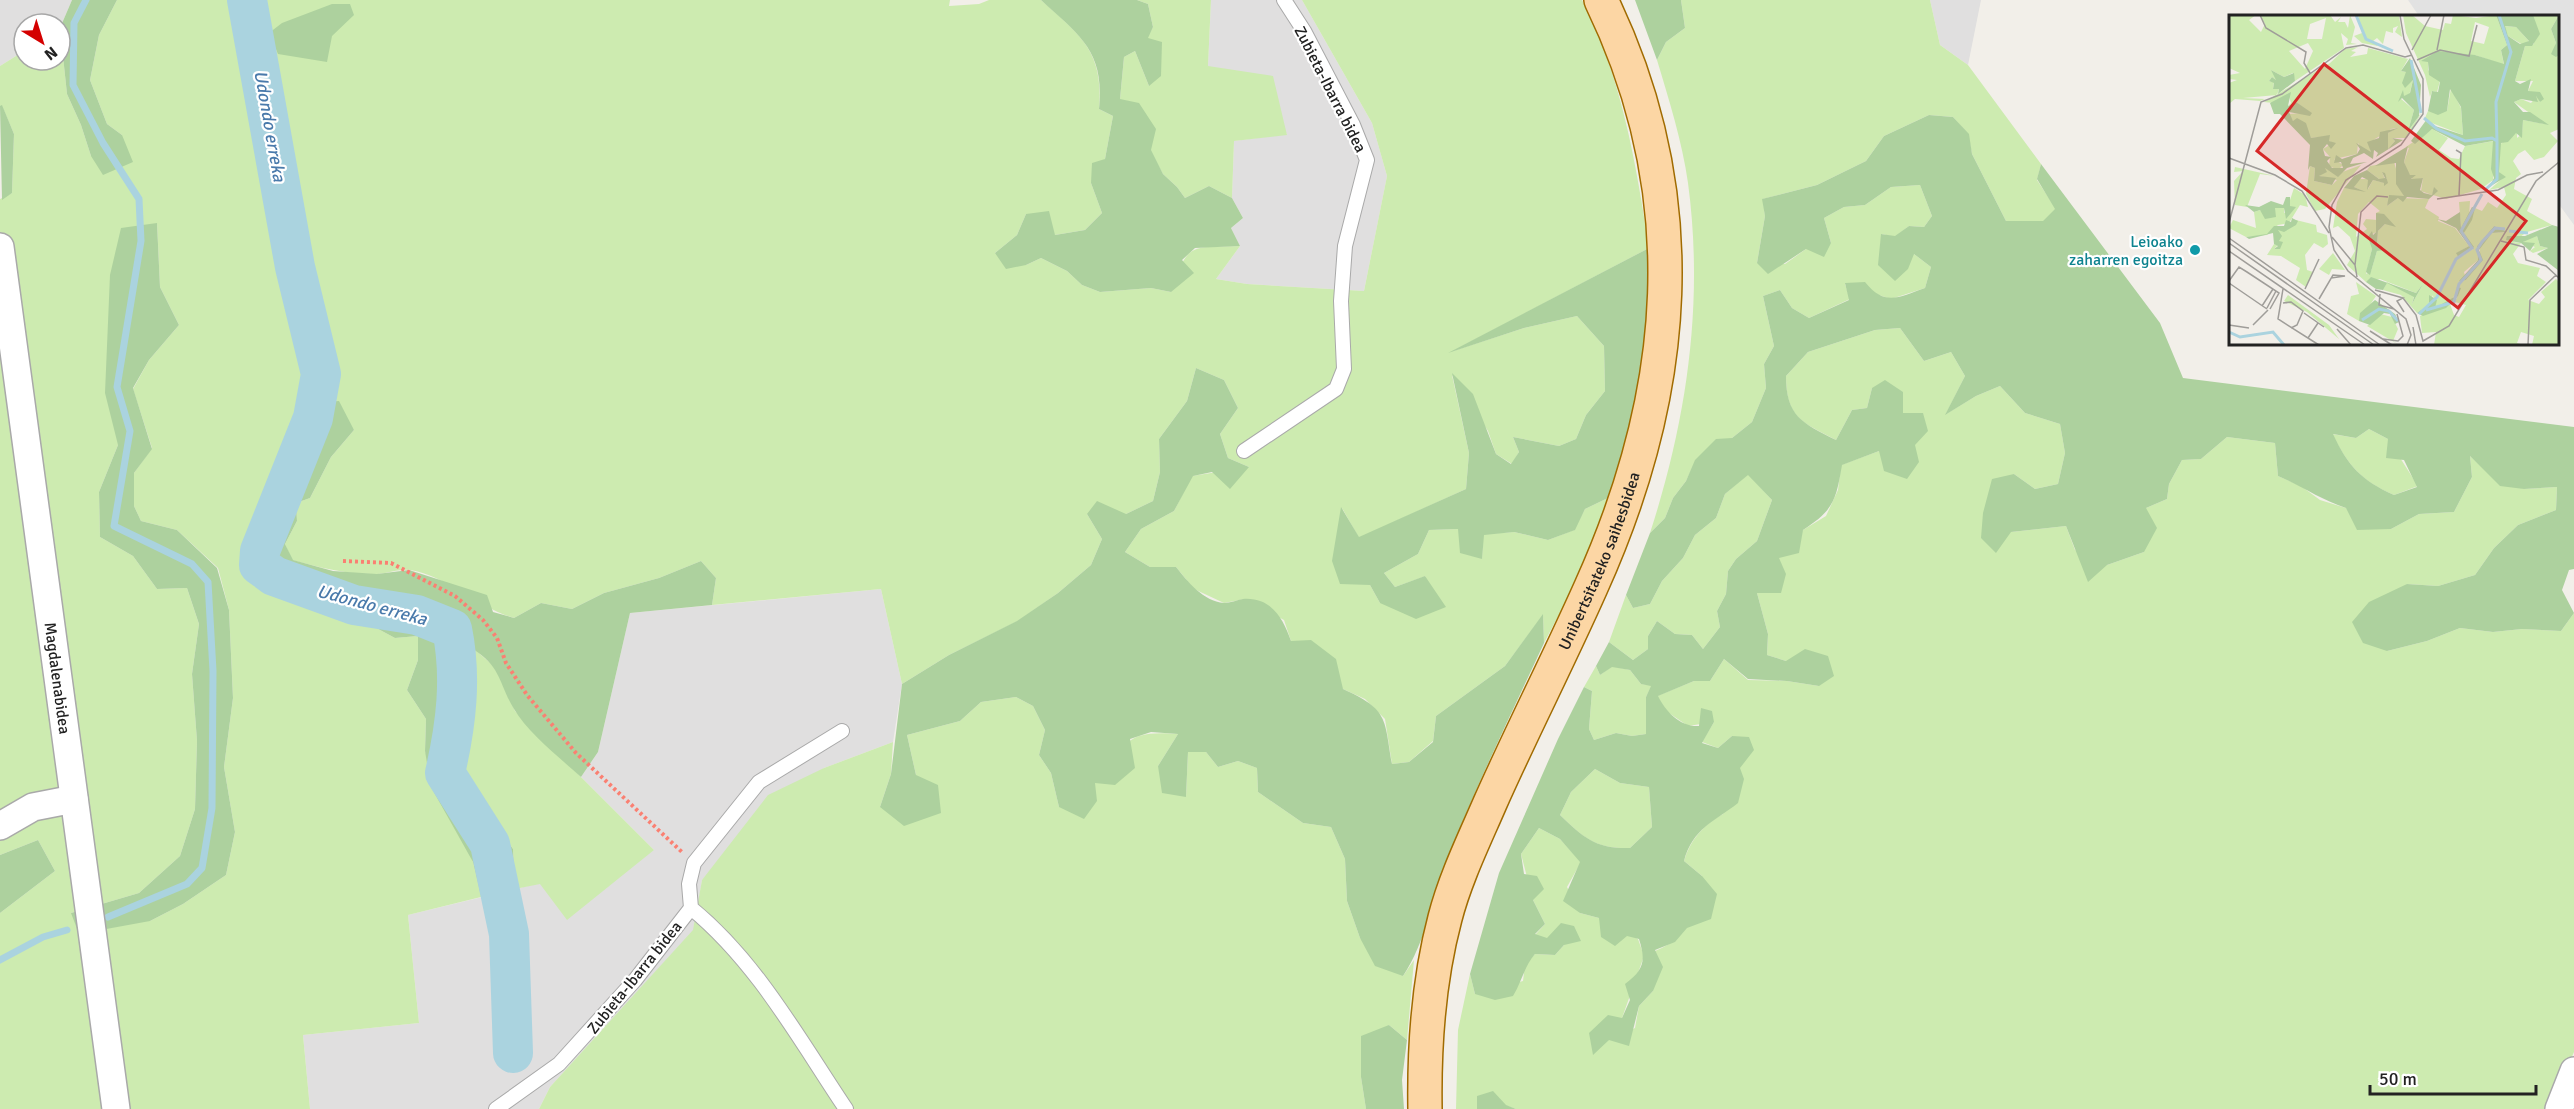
<svg xmlns="http://www.w3.org/2000/svg" width="2574" height="1109" viewBox="0 0 2574 1109" font-family="Signika,sans-serif">
<style>
.residential{fill:#e0dfdf}
.grass{fill:#cdebb0;fill-rule:evenodd}
.forest{fill:#add19e;fill-rule:evenodd}
.parking{fill:#e2e2e2}
.lines{fill:none;stroke-linecap:round;stroke-linejoin:round}
.stream{stroke:#aad3df;stroke-width:7}
.river{stroke:#aad3df;stroke-width:40}
.service-casing{stroke:#a9a9a9;stroke-width:16}
.minor-casing{stroke:#a9a9a9;stroke-width:30}
.primary-casing{stroke:#a06b00;stroke-width:36}
.path{stroke:#fa8072;stroke-width:4;stroke-dasharray:3 3;stroke-linecap:butt}
.service{stroke:#fff;stroke-width:14}
.minor{stroke:#fff;stroke-width:27}
.primary{stroke:#fcd6a4;stroke-width:33}
.culture-dot{fill:#0f9aa8;stroke:#fff;stroke-width:2}
.labels{text-anchor:middle;stroke-width:4.5;stroke-linejoin:round;paint-order:stroke}
.street-label{font-size:16px;fill:#222;stroke:#fff}
.culture-label{font-size:16px;fill:#0d838f;stroke:#fff;text-anchor:end}
.water-label{font-size:18px;font-style:italic;fill:#4a7aab;stroke:#fff}
.inset-river{fill:none;stroke:#aad3df;stroke-width:3}
.inset-road{fill:none;stroke:#9f9d99;stroke-width:1.5}
.view{fill:#d62828;fill-opacity:0.15;stroke:#d62828;stroke-width:3}
.inset-edge{fill:none;stroke:#222;stroke-width:3}
</style>
<rect width="100%" height="100%" fill="#f2efe9"/>
<path class="residential" d="M0 0H72L60 28V24H24V51L0 66Z
M1211 0H1302L1372 123 1387 176 1364 291 1247 284 1216 279 1240 246 1231 228 1243 218 1232 198 1234 141 1287 134 1208 66Z
M1930 0H1981L1968 65 1940 45Z
M881 589 902 684 893 742 824 768 702 880 694 930 550 1087 539 1109H310L303 1035 419 1023 408 915 540 883 654 850 581 777 598 752 630 613Z"/>
<path class="grass" d="M117 0H950L949 6 979 4 989 0H1041C1080 35 1104 51 1099 109L1113 116 1105 159 1091 183 1102 213 1085 230 1055 235 1026 214 1017 235 995 253 1026 265 1041 258 1067 271 1082 285 1100 292 1151 288 1171 292C1188 241 1190 248 1240 246L1216 279 1247 284 1364 291 1387 176 1372 123 1302 0H1582C1622 77 1636 164 1649 248L1453 351 1524 328 1577 316 1604 346 1605 391 1586 415 1576 439 1559 446 1513 437 1519 452 1512 464 1496 454 1488 431 1452 375 1469 453 1466 489 1359 538 1342 508 1370 585 1380 603 1426 576 1395 587 1384 573 1418 554 1429 530 1458 529 1482 559 1483 534 1514 532 1548 540 1574 530 1585 509 1612 496 1576 582 1544 643 1543 615 1505 666 1436 716 1433 741 1409 762 1392 764 1385 719 1365 699 1343 689 1291 641 1284 620 1245 599 1224 603 1194 589 1176 567H1150L1125 552 1141 529 1174 511 1192 476 1249 467 1228 458 1220 434 1238 408 1224 380 1196 368 1187 401 1159 439 1160 472 1153 501 1126 514H1087L1102 539 1091 565 1058 593 1018 621 949 655 902 684 881 589 712 605 716 578 701 561 659 578 604 593 572 609 541 603 514 618C478 608 448 576 410 570 400 569 388 573 378 574 349 575 321 568 292 560L285 544 297 521 296 503 310 498 331 457 354 430 301 404 244 557 249 580 321 611 367 623 395 638 418 636V660L407 690 426 719 425 751 473 862 481 897 408 915 419 1023 303 1035 310 1109H0V913L55 871 38 840 0 855V199L12 193 14 134 2 106H0V66L24 51V60H60V28L67 94 81 125 91 156 122 135 107 124 90 80 99 35ZM157 223 160 287 179 325 149 360 133 389 152 448 134 473V506L141 521 177 530 218 568 229 610 233 698 224 767 235 832 226 875 183 904 150 921 71 913 139 893 180 856 195 809 197 741 192 674 199 624 187 588 157 589 133 556 100 537 99 492 118 445Z
M1137 0H1211L1208 66 1273 76 1287 135 1234 141 1232 198 1209 186 1185 198 1177 187 1163 174 1120 99 1124 57 1135 51 1149 86 1147 38 1153 27 1148 4Z
M1681 0H1930L1940 45 1968 65 2041 164 2037 180 2056 209 2044 221H2006L1972 154 1968 134 1953 117 1929 115 1884 136 1866 161 1817 185 1763 199 1765 216 1757 263 1785 264 1806 249 1831 243 1824 218 1844 207 1865 205 1891 187 1920 185 1932 216 1924 227 1909 226 1895 237 1882 234 1880 248 1914 254 1931 267 1925 288 1891 299 1845 284 1850 299 1809 318 1792 308 1780 290 1763 296 1774 346 1764 364 1766 388 1752 422 1732 438 1696 460 1686 481 1673 498 1665 518 1650 533C1687 419 1704 303 1688 183 1682 141 1669 100 1657 60L1666 42 1685 28Z
M1900 328 1924 361 1951 352 1965 376 1946 414 1976 396 2000 386 2025 413 2060 424 2065 453 2058 484 2035 489 2014 474 2011 532 2066 526 2075 550 2107 565 2144 552 2146 508 2167 499 2169 484 2182 460 2201 459 2227 437 2275 443 2278 476 2301 486 2320 500 2346 508 2391 529 2419 514 2454 512 2472 477 2470 456 2484 469 2524 489 2557 487 2556 510 2518 525 2494 548 2475 575 2438 586 2407 584 2387 651 2427 641 2460 628 2493 632 2522 629 2561 631 2574 613V1052L2549 1109H1516L1477 1096V1109H1456L1458 1030 1470 974 1475 994 1523 981 1525 965 1535 954 1555 955 1564 945 1535 935 1545 924 1533 900 1521 854 1539 828 1560 839 1581 862 1567 887 1580 913 1599 918 1638 939 1644 956 1622 1018 1609 1040 1635 1028 1639 1006 1653 991 1655 951C1694 935 1691 913 1702 876L1684 861C1690 840 1704 824 1723 814L1740 768 1732 736 1718 748 1702 742 1714 722 1688 726 1666 711 1657 696 1694 681H1710L1724 659 1748 680 1787 681 1819 686 1786 661 1767 655 1768 634 1757 593 1778 558 1803 530 1826 516 1838 490 1841 465 1879 451 1902 413 1872 388 1867 408 1852 410 1836 440C1802 422 1786 418 1786 376L1808 352 1875 330Z
M2369 429 2388 439 2418 486 2394 495C2360 480 2349 466 2332 434L2356 438Z
M1748 474 1772 500 1757 541 1736 559 1728 571 1726 594 1717 611 1720 627 1703 649 1692 635 1675 634 1657 621 1648 636V649L1633 660 1609 642 1626 595 1633 608 1650 604 1662 581 1683 558 1695 535 1716 518 1725 494Z
M473 648 496 668 515 711 654 850 567 920 540 884 515 889 513 849 467 783 465 757 474 717 470 677Z
M1596 666 1600 675 1612 666 1630 670 1641 684 1652 685 1646 697V734L1632 736 1616 733 1594 740 1589 729 1592 691 1584 687Z
M1016 697 1033 706 1045 730 1039 755 1051 773 1059 807C1070 799 1083 792 1093 783 1132 750 1114 729 1178 734L1158 766 1186 797 1188 752H1206L1218 767 1238 761 1257 768 1258 792 1303 823 1331 827 1345 859 1347 901 1360 938 1403 976 1414 960 1407 1040 1389 1025 1361 1077 1366 1109H539L550 1087 693 930 702 880 768 795 824 768 893 742 891 774 880 807 916 775 907 735 960 721 981 702Z
M1595 769 1620 783 1649 787 1652 827 1630 848C1595 849 1584 838 1560 815L1571 792Z"/>
<path class="forest" d="M72 0H117L99 35 90 80 107 124 122 135 133 162 103 175 91 156 81 125 67 94 60 28Z
M1041 0H1137L1148 4 1153 27 1148 38 1162 42 1161 76 1149 86 1135 51 1124 57 1120 99 1139 103 1156 129 1151 150 1163 174 1177 187 1185 198 1209 186 1232 198 1243 218 1231 228 1240 246 1195 248 1182 260 1194 273 1171 292 1151 288 1100 292 1082 285 1067 271 1041 258 1026 265 1006 269 995 253 1017 235 1026 214 1049 211 1055 235 1085 230 1102 213 1091 183 1092 163 1105 159 1113 116 1099 109C1105 51 1080 36 1041 0Z
M1635 0H1681L1685 28 1666 42 1657 60Z
M332 4H350L354 15 332 36 327 62 278 54 269 33 282 23Z
M2 105 14 134 12 193 2 200 0 106Z
M1929 115 1953 117 1969 134 1972 154 2006 221H2043L2055 209 2037 179 2041 164 2160 323 2183 378 2574 427V569L2569 570 2562 590 2574 613 2561 631 2522 629 2493 632 2460 628 2427 641 2387 651 2363 643 2352 622 2369 602 2407 584 2438 586 2475 575 2494 548 2518 525 2556 510 2557 487 2524 489 2500 486 2470 456 2472 477 2454 512 2419 514 2391 529 2357 530 2346 508C2321 500 2302 486 2278 476L2275 443 2227 437 2201 459 2182 460 2169 484 2167 499 2146 508 2157 528 2144 552 2107 565 2088 582 2066 526 2011 532 1996 553 1981 538 1983 513 1992 479 2014 474 2035 489 2058 484 2065 453 2060 424 2025 413 2000 386 1976 396 1945 415 1965 376 1951 352 1924 361 1900 328 1875 330 1808 352 1786 376C1786 416 1802 423 1836 440L1852 410 1867 408 1872 388 1885 380 1903 392V413H1923L1928 431 1915 445 1919 462 1907 479 1884 471 1879 451 1842 465C1836 500 1834 510 1803 530L1799 553 1779 558 1786 574 1781 593H1757L1768 634 1767 655 1786 661 1805 649 1828 656 1834 676 1819 686 1787 681 1748 679 1724 659 1710 681H1694L1658 696C1666 712 1680 727 1699 726L1701 708 1712 711 1714 722 1702 743 1718 748 1732 736 1749 737 1754 750 1740 768 1744 779 1738 803C1714 822 1693 828 1684 861L1702 876 1717 894 1711 919 1687 928 1675 942 1655 950 1663 967 1653 991 1639 1006 1629 1046 1609 1040 1593 1055 1589 1033 1608 1015 1622 1018 1630 1000 1625 984C1644 970 1646 961 1639 939L1627 936 1615 946 1601 937 1599 918 1580 913 1563 901 1580 862 1560 839 1539 828 1521 854 1524 874 1537 876 1544 889 1533 900 1545 924 1535 934 1547 938 1561 923 1574 926 1581 941 1564 945 1555 955 1535 954C1524 967 1522 981 1513 996L1495 1000 1475 994 1470 974 1499 873 1558 739 1584 687 1592 691 1589 729 1594 740 1616 733 1632 736 1646 734V697L1651 686 1641 684 1630 670 1612 667 1600 675 1596 666 1609 642 1633 660 1648 649V636L1657 621 1675 634 1692 635 1703 649 1720 627 1717 611 1726 594 1728 571 1736 559 1757 541 1772 500 1748 475 1725 494 1716 518 1695 535 1683 558 1662 581 1650 604 1633 608 1626 595 1650 533 1665 518 1673 498 1686 481 1695 460 1716 439 1732 438 1752 422 1766 388 1764 364 1774 346 1763 296 1780 290 1792 308 1809 318 1849 300 1845 283 1865 282C1885 307 1899 297 1925 288L1931 267 1914 254 1908 269 1895 281 1878 265 1881 234 1895 236 1909 226 1924 227 1932 216 1920 185 1891 187 1865 205 1844 207 1824 218 1831 243 1824 257 1806 249 1768 274 1757 263 1765 216 1762 199 1817 185 1866 161 1884 136ZM2369 429 2388 439 2386 458 2404 460 2417 487 2394 495C2361 480 2348 466 2333 434L2356 438ZM1595 769 1620 783 1649 787 1652 827 1630 848C1596 849 1584 838 1560 815L1571 792Z
M157 223 160 287 179 325 149 360 133 388 152 449 134 473V506L141 521 177 530 217 568 229 610 233 698 224 767 235 832 226 875 183 904 150 921 79 934 71 913 139 893 180 856 195 809 197 741 192 674 199 624 187 588 157 589 133 556 100 537 99 492 118 445 105 393 110 275 121 228Z
M1649 248 1648 349 1643 402 1612 496 1585 509 1575 530 1548 540 1514 532 1484 535 1482 559 1460 553 1458 529 1429 530 1418 554 1384 573 1395 587 1425 576 1446 607 1416 619 1380 603 1370 585 1340 584 1332 561 1341 507 1359 537 1466 489 1469 453 1452 373 1473 394 1496 454 1511 464 1519 452 1513 437 1559 446 1576 439 1586 415 1605 391 1604 346 1577 316 1524 328 1448 353Z
M1196 368 1224 380 1238 408 1220 434 1228 458 1249 467 1230 489 1212 472 1193 476 1174 511 1141 529 1125 552 1150 567H1176C1188 582 1203 601 1224 603 1230 603 1237 600 1243 599 1271 597 1283 618 1291 641L1311 640 1336 659 1343 689C1389 710 1384 718 1392 764L1409 762 1433 742 1436 716 1505 666 1543 614 1544 643C1511 714 1477 784 1448 857 1433 896 1426 942 1403 976L1375 966 1360 938 1347 901 1345 859 1331 827 1303 823 1258 792 1257 768 1238 761 1218 767 1206 752H1188L1186 797 1162 793 1158 766 1178 734 1151 732 1130 739 1135 768 1115 785 1095 783 1097 801 1084 819 1059 807 1051 773 1039 755 1045 730 1033 706 1016 697 981 702 960 721 907 735 916 775 938 785 941 813 904 826 880 807 891 774 902 684 949 655 1017 621 1058 593 1091 565 1102 539 1087 514 1097 501 1126 514 1153 501 1160 472 1159 439 1187 401Z
M339 401 354 430 331 457 310 498 296 503 297 521 285 544 293 560 333 571 377 574 409 570 487 595 493 612 514 618 541 603 572 609 604 593 659 578 701 561 716 578 712 605 630 613 598 752 581 777C560 758 528 733 514 709 498 682 502 668 473 649L470 677 474 717 465 757 467 783 513 849 515 889 481 897 473 862 431 787 425 751 426 719 407 690 418 660V636L395 638 367 623 269 593 249 580 244 557 301 404Z
M38 840 55 871 0 913V855Z
M1389 1025 1407 1040 1402 1080 1404 1109H1366L1361 1077V1036Z
M1493 1091 1506 1105 1516 1109H1477V1096Z"/>
<path class="parking" d="M2408 0H2574V225L2558 203V16H2419Z"/>
<g class="lines">
<path class="stream" d="M86 0 74 23 73 85 103 143 139 199 141 241 117 387 130 431 114 526 192 564 208 582 213 671 212 808 202 868 187 884 108 917
M0 960 43 937 67 930"/>
<path class="river" d="M247 0 295 267 321 374 313 418 260 551 259 565 274 576 354 605 417 615 452 629C462 678 456 725 445 773L490 844 509 934 513 1053"/>
<g class="service-casing">
<path id="service" d="M1244 451 1336 389 1344 369 1341 301 1345 246 1367 160 1353 125 1304 31 1284 0
M691 908C757 962 799 1039 846 1109
M496 1109 559 1064 635 980 691 908 689 884 694 863 759 782 842 731"/>
</g>
<g class="minor-casing">
<g id="minor">
<path id="s1" d="M0 247 116 1109"/>
<path d="M0 826 33 807 74 799"/>
<path d="M2559 1109 2574 1071"/>
</g>
</g>
<g class="primary-casing">
<g id="primary">
<path id="s2" d="M1425 1109C1424 1046 1429 978 1445 918 1455 879 1474 840 1490 803 1522 731 1559 659 1591 587 1679 392 1696 196 1601 0"/>
</g>
</g>
<path class="path" d="M343 561 391 563 455 596 483 620 497 638 506 663 527 695 576 753 683 853"/>
<use href="#service" class="service"/>
<use href="#minor" class="minor"/>
<use href="#primary" class="primary"/>
</g>
<circle class="culture-dot" cx="2195" cy="250" r="6"/>
<g class="labels">
<g class="street-label">
<text transform="translate(1331 89) rotate(63)" y="6">Zubieta-Ibarra bidea</text>
<text dy="6" stroke="none"><textPath href="#s2" startOffset="582">Unibertsitateko saihesbidea</textPath></text>
<text dy="6" stroke="none"><textPath href="#s1" startOffset="435">Magdalenabidea</textPath></text>
<text transform="translate(634 977) rotate(-51)" y="6">Zubieta-Ibarra bidea</text>
</g>
<g class="culture-label">
<text x="2183" y="247">Leioako<tspan x="2183" dy="18">zaharren egoitza</tspan></text>
</g>
<g class="water-label">
<text transform="translate(270 126) rotate(80)" y="6">Udondo erreka</text>
<text transform="translate(372 605) rotate(15)" y="6">Udondo erreka</text>
</g>
</g>
<g transform="translate(2229 15)">
<rect width="330" height="330" fill="#f2efe9"/>
<path d="M0 0H27L20 5 32 17 36 9 31 0H101L106 7 112 2 109 7H116L119 13 121 0 126 12 122 28 128 29 117 30 119 24 112 18 115 33 66 66 64 58 55 62 42 55 47 61V65L43 62 40 66 45 67 44 74H50L48 80 14 83 36 84 31 86 6 84 0 89V68L8 65 0 64V60L11 58 0 53ZM97 3 93 24H78L81 9ZM79 28 84 36 76 54 60 36ZM129 0H170L173 22 166 17 169 11 164 13V18L157 16 154 29 148 23 144 26 149 31 133 28 125 21 133 18ZM174 0H183L196 11 214 15 216 8 222 9 224 0 247 3 267 0 278 30 272 35 275 50 246 40 199 44V55L211 66 208 77 203 76 201 82 196 60 177 18ZM246 7 260 12 255 29 242 26ZM304 0H330L322 14 327 28 324 40H330V114L321 118 329 126 315 142 305 145 296 135 289 139 284 146 292 159 287 163 285 174 303 184 298 196 323 210 298 217 284 227 292 228 284 239 289 248 311 253 308 261 317 267 299 285 310 289 316 282 312 277 327 264 330 267V330H303L305 321 292 317 288 328 295 330H205L207 317 193 318 191 301 221 289 225 300 230 302 237 290 226 287 231 275 219 288 206 293 204 280 200 289 188 298 172 280 154 275 158 267 185 281 183 289 194 269 187 278 151 264 137 267 118 250 126 236 121 222 109 211 104 213 108 187 115 173 132 175 125 172 127 164H139V174L144 165 156 168 158 164 153 157 156 164H150L138 155 141 151 165 147 175 181 161 182 158 191 169 183 200 184 196 193 210 202 209 206 226 213 240 231 228 238 230 243 244 234 235 218 246 193 253 196 259 187 268 193 277 180 275 172 260 175 274 163 270 157V130L288 117V123L293 119 294 105 316 109 285 87 292 84 302 88 308 81 311 87 313 83 299 76 304 66H286L296 31 305 29ZM140 187 151 196 147 198 163 209H156L149 216 148 230 153 233 148 236 142 256 137 259 143 234 142 220 147 217 148 205 137 204 134 209 138 214 127 222 129 199ZM265 211 279 217 263 218 251 232V248L237 265 235 257 249 245 248 231ZM275 11 287 12 300 26 294 30 279 21ZM129 32 122 36 127 37 121 42 138 39 139 33 179 44 172 56 177 57 180 68 184 65 180 81 171 83 185 95 179 116 193 97 178 123H163L166 126 159 134V118L168 113 162 114 146 124 140 129 142 137 134 136 129 128 128 139 105 144 114 150 109 155 100 151 101 142 94 134 104 128 92 122 82 123 71 105 64 106 59 99 74 98 75 94 67 87 59 91 62 88 59 78 58 83 45 88 35 87 101 48 116 34ZM222 73 232 93 234 120 195 105 199 96H218ZM203 114 219 123 210 135 222 143 230 144 236 131 265 126 264 165 252 174 217 184 204 180 205 176 203 180 192 176 194 163 184 165 178 156 175 147 180 133 177 132ZM132 150 96 194 86 196 77 179 81 151 86 153 85 166 103 170 108 165 90 161 96 153 108 159ZM6 152 46 161 31 159 18 192 6 190 5 166 14 156 5 157ZM65 173 76 180 79 192 71 190 60 208 49 210 38 220 17 222 0 213 4 205 27 213 25 197 31 195 41 202 46 193H55V198L63 196 60 188ZM241 186 240 203 232 213 230 187ZM67 205 87 210 88 217 98 220 99 229 94 233 85 228 76 240 78 255 84 257 77 272 67 265 71 253 52 241 38 240 45 229 49 230 45 234H51L49 215 57 214ZM301 221H308L311 231 319 233 304 238 301 236 306 232 294 227ZM104 238 116 255 103 254 100 260 90 254ZM127 267 147 281 130 306 118 299 122 281 130 279ZM59 280 100 310 110 324 78 297 55 286ZM151 299 163 302 169 314 164 326 170 330 138 311Z" fill="#cdebb0" fill-rule="evenodd"/>
<path d="M267 0H304L311 19 303 31H296L286 66 291 69 302 64 299 76 311 77 315 84 311 87 307 81 309 87 292 84 285 87 294 97H301L320 110 294 105 293 123 287 118 279 127 272 128 270 157 277 162 260 172 265 163 262 154 264 126 236 131 203 114 186 129 182 126 198 104 206 111 234 120 232 92 221 74 218 96 209 100 199 96 203 76 209 77 211 67 200 60 199 47 192 46 209 36 246 40 275 49 272 35 278 30ZM276 11 287 12 300 26 291 29 279 21ZM330 0V40L327 42 322 39 327 28 322 14ZM181 43 192 70 190 101 179 116 185 95 173 83 169 87 174 75 175 81 181 78 184 65 176 73 173 68 177 57 172 56ZM42 55 55 62 65 58 66 66 49 79 50 74H44L45 68 40 66 43 62 47 65ZM62 77 59 91 67 87 83 98 81 101 60 97 64 106 68 103 77 108 82 123 101 120 100 126 107 128 102 134 98 129 94 134 96 141 102 142 98 146 103 153H114L112 147 105 148 107 140 113 144 128 139 131 134 127 128 142 137 138 127 150 123 151 117 169 113 159 118V134L166 126 163 123 174 125 147 142 149 138 145 135 144 144 135 138 124 143 121 149 138 147 118 153 109 162 96 153 98 157 90 161 107 163 103 170 85 166 86 153 81 151 79 155 81 130 51 99H45L41 88ZM179 131 175 147 181 160H187L182 164 194 163 191 175 195 178 203 180 205 172 209 176 200 184 178 182 174 187 169 183 158 191 160 180 175 181 167 169V148L146 151ZM138 155 150 164 156 163 153 157 156 158 159 168 155 171V168L144 165 138 175 139 165 133 162 125 172 137 177 115 173 125 161ZM57 182H61V191L67 192 57 204 55 193H46L47 202 36 204 31 195 25 197 16 190 30 192 42 186 54 190ZM243 192 246 193 243 205 235 218 245 232 230 243 227 238 240 231 227 213 208 204 217 206 231 197 232 213ZM147 198 155 199 167 212 156 209 149 216 148 230 155 235 148 236 141 260 137 257 143 234 139 222 143 216 144 220 147 217ZM63 203 69 206 67 210 55 217 49 215 53 221 50 226 54 227 51 234H45L49 231 45 229 44 218 20 224 17 222 38 219 45 211H55L57 205 62 207ZM323 210 330 212V256L308 239 319 233 311 231 308 221 294 227 306 228 301 236 292 228 277 225 278 221H296ZM265 211 279 217 263 218 250 235 254 245 237 265 230 266 249 245 248 231ZM142 262 187 278 194 269 183 289 185 282 158 268 154 275 147 274 137 267ZM228 272 232 273 229 281 217 293 194 301 188 298 200 289V280L208 285 206 293 227 281ZM146 285 166 299 170 307 166 309 161 299 155 298 141 310 130 306 131 298Z" fill="#add19e" fill-rule="evenodd"/>
<path class="inset-river" d="M127 0 137 24 164 36M182 45 192 98M195 103 208 114 236 126 263 123 268 126M268 127 267 87 282 37 270 0M257 174 268 164V127M280 216 299 218M197 295 225 287 230 269 252 245 248 235 253 227 266 213 276 214M190 299 208 282 227 244 243 233 232 216 253 179M133 305 150 294 160 296 169 306M0 317 11 322 44 317 55 330"/>
<path class="inset-road" d="M31 0 37 13 77 37 75 48 81 58M171 0 175 24 194 64V99L172 130 117 165 103 190 100 212 105 235 119 256 177 304 182 320 178 330M183 35 202 0M208 35 215 0M188 45 211 35 240 41 248 10M227 135 232 138 230 180M0 143 46 160 73 176 100 218M208 184 269 175 298 160 314 157M0 208 32 87 53 79 117 33 134 30 176 42 183 40M103 222 126 250 128 262M0 223 151 330M272 226 295 232 297 245 317 251 330 263M0 228 145 330M0 236 136 330M126 250 132 197 148 181 159 182M0 266 10 252 18 257 50 278 41 294M0 268 38 294M54 274 49 304 90 330M76 274 90 244M146 275 174 283 168 286 175 297M151 279 150 290 165 294M174 283 187 300 194 326 220 311 307 166 330 147M90 284 104 260 116 261 102 263M54 288 62 287 74 296 68 310 62 313M33 291 44 274M38 293 47 276M75 298 95 312M0 310 20 313M24 310 39 295M184 312 187 330M108 314 122 330M141 316 163 330M79 323 89 308M154 324 169 326 174 321 168 299M299 330 301 285 327 260"/>
<path class="view" d="M95 49 297 206 229 293 28 136Z"/>
<rect width="330" height="330" class="inset-edge"/>
</g>
<g transform="translate(42 42) rotate(142)"><circle r="28" fill="#ffffff" stroke="#a7a7a7" stroke-width="1.5"/>
<path d="M0-4.5L10 22L0 15L-10 22Z" fill="#d40000"/>
<text y="-9" font-size="16" font-weight="bold" text-anchor="middle" fill="#222222">N</text>
</g>
<path d="M2370 1085v9h166v-9" fill="none" stroke="#222222" stroke-width="3"/>
<text x="2379" y="1085" font-size="18" fill="#222222" stroke="#ffffff" stroke-width="4.5" paint-order="stroke">50 m</text>
</svg>
